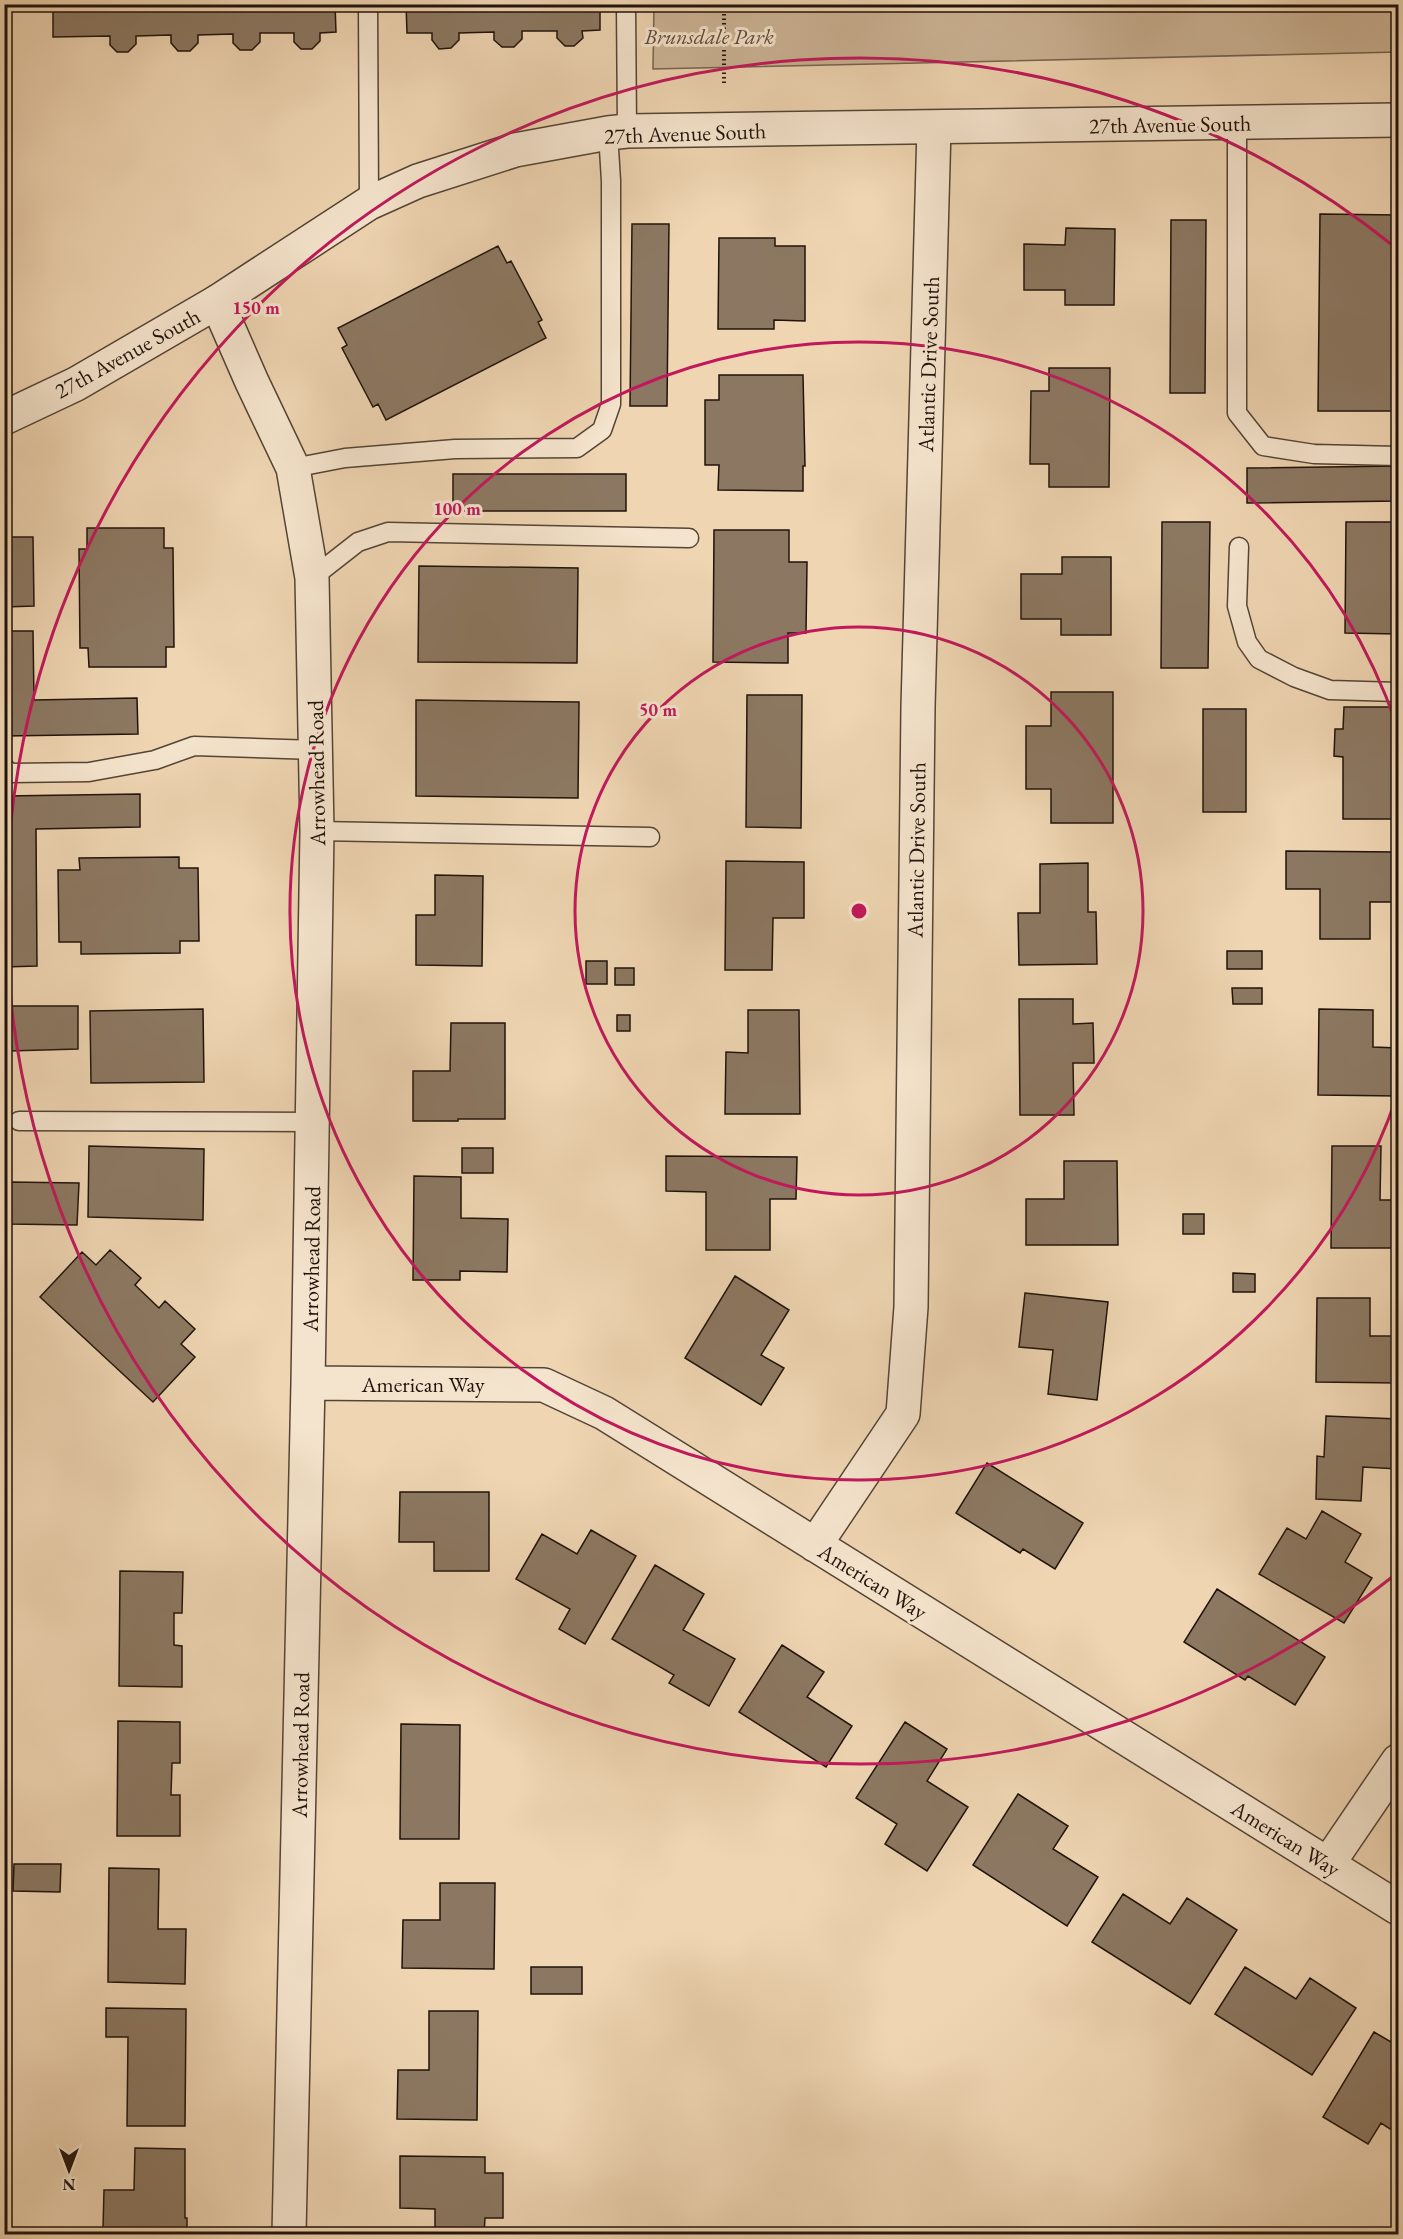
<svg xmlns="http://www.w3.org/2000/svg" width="1403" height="2239" viewBox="0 0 1403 2239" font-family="'EB Garamond',serif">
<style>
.green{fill:#ccb496;stroke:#766450;stroke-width:1.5}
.building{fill:#8c7862;stroke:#20130b;stroke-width:1.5}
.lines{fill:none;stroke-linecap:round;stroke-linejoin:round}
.service-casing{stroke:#544435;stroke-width:21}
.minor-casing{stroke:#544435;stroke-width:36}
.tertiary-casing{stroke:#544435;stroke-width:36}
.path{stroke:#20130b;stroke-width:4;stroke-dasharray:1.5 3;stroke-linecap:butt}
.service{stroke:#f5e4cd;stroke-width:18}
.minor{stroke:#f5e4cd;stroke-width:33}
.tertiary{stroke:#f5e4cd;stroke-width:33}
.ring{fill:none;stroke:#c2185b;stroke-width:3}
.labels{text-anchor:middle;stroke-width:6;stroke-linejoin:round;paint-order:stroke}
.park-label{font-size:22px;font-style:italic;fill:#5c4b3c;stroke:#f5e4cd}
.street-label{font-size:22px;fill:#20130b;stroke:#f5e4cd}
.centre{fill:#c2185b;stroke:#f5e4cd;stroke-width:3}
.ring-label{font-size:18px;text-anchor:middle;font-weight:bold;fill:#c2185b;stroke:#f5e4cd;stroke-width:6;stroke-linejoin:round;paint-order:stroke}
</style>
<rect width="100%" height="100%" fill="#efd5b2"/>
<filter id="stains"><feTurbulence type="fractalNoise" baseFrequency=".00333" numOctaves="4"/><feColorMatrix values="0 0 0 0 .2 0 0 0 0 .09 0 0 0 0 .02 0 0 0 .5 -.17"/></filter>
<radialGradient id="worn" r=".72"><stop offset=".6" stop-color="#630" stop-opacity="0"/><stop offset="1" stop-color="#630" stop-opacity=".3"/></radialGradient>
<path class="green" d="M654 5H1398V52L653 69Z"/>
<path class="building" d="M53 4H335L336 32 320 33V41L312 49H301L294 42V33H260V42L252 50H240L233 43V34L198 35V43L190 51H178L171 43V35L136 36V44L128 52H117L110 45V36L53 37Z
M406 4H600V30L582 31 583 38 574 46H565L557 38V31H522V39L514 47H502L494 40V32L459 33V40L451 48 439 49 432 40V33H407Z
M1320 214 1398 215V411H1318Z
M1171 220H1206L1205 393H1170Z
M632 224H669L667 406H630Z
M1066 228 1115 229 1114 305H1065V290H1024V244L1065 245Z
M719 238H775V246H805V321L774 320V329H718Z
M498 246 507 263 511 261 542 320 538 322 546 338 386 420 378 404 373 407 342 348 347 345 338 328Z
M1049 368H1110L1109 487H1049V464H1030L1031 391H1049Z
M719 375H803L805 466H803V491L718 490 719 465H705V400H719Z
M1398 466V501L1247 503V468Z
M453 474H626V511H453Z
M1162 522H1210L1208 668H1161Z
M1346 522H1398V634L1345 633Z
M87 528H164V548H173L174 647H166V667H89L88 648H80L79 549H87Z
M714 530H789V562H807L806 633H788V663L713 662Z
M4 537H33L34 606 4 607Z
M1062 557H1111V635H1061V619H1021V574H1062Z
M419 566 578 568 577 663 418 662Z
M4 631H33L34 700 137 698 138 734 4 736Z
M1051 692H1113V823H1051V789H1026V726H1051Z
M747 695H802L801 828 746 827Z
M416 700 579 702 578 798 416 796Z
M1344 707H1398V819H1343V757L1334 756 1335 729H1343Z
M1203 709H1246V812H1203Z
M140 794V827L36 829 37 966 4 967V796Z
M1286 851 1398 852V902H1370V939H1320V889H1286Z
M179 857V868H198L199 941H180V953L81 954V942H59L58 870H80L79 858Z
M726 861 804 862V918H773L772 970H725Z
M1088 863V912H1096L1097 964 1019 965 1018 913H1040V864Z
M435 875 483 876 482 966 416 965V915H435Z
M1227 951H1262V969H1227Z
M586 961H607V984H586Z
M615 968H634V985H615Z
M1232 988H1262V1004H1233Z
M1019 999H1073V1024L1093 1023 1094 1063H1073L1074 1115H1020Z
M9 1006H78V1049L9 1051Z
M203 1009 204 1082 91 1083 90 1011Z
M1319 1009 1373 1010V1047L1398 1048V1096L1318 1095Z
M748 1010H799L800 1114H725L726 1052 748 1053Z
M617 1015H630V1031H617Z
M451 1023H505V1119H458V1121H413V1071H450Z
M89 1146 204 1149 203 1220 88 1217Z
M1332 1146H1381L1380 1200H1398V1248H1331Z
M462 1148H493V1173H462Z
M666 1156 797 1157 796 1199H770V1250H706V1192L666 1191Z
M1064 1161H1117L1118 1245H1026V1199H1064Z
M414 1176 461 1177V1218L508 1219 507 1272 460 1271V1280H413Z
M10 1182 79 1183 77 1225 9 1224V1217H4V1186H10Z
M1183 1214H1204V1234H1183Z
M110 1250 141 1278 135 1285 159 1308 165 1301 195 1329 181 1344 195 1357 153 1402 40 1297 82 1252 96 1265Z
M1233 1273 1255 1274V1292H1233Z
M735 1276 789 1310 761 1355 784 1368 761 1405 685 1358Z
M1025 1293 1108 1302 1097 1400 1048 1394 1053 1350 1019 1347Z
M1317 1298H1370V1336H1398V1383L1316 1382Z
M1326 1416 1398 1419V1469L1363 1467 1361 1501 1316 1499 1317 1456 1324 1457Z
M987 1463 1083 1523 1055 1569 1023 1549 1020 1553 956 1513Z
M400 1492H489V1571H434V1542H399Z
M1322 1511 1361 1534 1345 1562 1372 1578 1344 1623 1259 1574 1287 1528 1306 1539Z
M591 1530 636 1556 585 1644 559 1629 570 1609 516 1579 542 1534 577 1554Z
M655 1565 704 1594 683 1630 735 1659 709 1706 669 1683 674 1675 612 1639Z
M120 1571 183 1572 182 1613H174V1645L182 1646V1687L119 1686Z
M1217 1589 1325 1657 1295 1705 1248 1676 1245 1680 1184 1642Z
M782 1645 824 1672 807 1697 852 1726 826 1767 739 1712Z
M118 1721 180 1722V1763H172L171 1795H180V1836H117Z
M905 1722 947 1749 927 1781 968 1807 927 1871 885 1844 897 1824 856 1798Z
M401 1724 460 1725 459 1839H400Z
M4 1757H10L9 1775H4Z
M1018 1794 1068 1826 1053 1849 1098 1877 1067 1926 973 1865Z
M14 1864H61L60 1892 13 1891Z
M109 1868 159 1869 158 1929H186L185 1984 108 1982Z
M440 1883H495L494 1969 402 1968 403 1920H440Z
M1123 1894 1170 1924 1187 1898 1237 1930 1190 2004 1092 1942Z
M531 1967H582V1994H531Z
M1245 1967 1296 1999 1310 1978 1356 2008 1312 2075 1215 2014Z
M106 2008 186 2009 185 2126H127L128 2037H106Z
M429 2011H478L477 2120 397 2119 398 2070H429Z
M1374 2032 1398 2046V2134L1381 2123 1368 2144 1323 2117Z
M135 2148 185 2149V2218H187V2234H130V2230L103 2229 104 2190H134Z
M400 2156 485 2157V2173H503V2218H485L484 2234H435V2209L400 2208Z"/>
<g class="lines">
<g class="service-casing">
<path id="service" d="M368 4 369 203
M626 4 627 131
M1237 123V413L1263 446 1314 454 1398 456
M293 468 345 458 455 449 577 448 602 430 611 404V181L608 133
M1239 547 1237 606 1247 642 1259 659 1294 677 1330 690 1398 692
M312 578 358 542 388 532 689 538
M4 767 10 773 89 772 155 760 194 746 316 750
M317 831 650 837
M19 1121 313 1122"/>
</g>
<g class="minor-casing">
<path id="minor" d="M217 302 252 382 293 468 312 578 317 831 308 1383 289 2234
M308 1383 544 1385 604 1413 1398 1908
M815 1545 903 1414 911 1307 918 707 934 128
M1328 1864 1398 1761"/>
</g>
<g class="tertiary-casing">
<path id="tertiary" d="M4 418 76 384 217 302 369 203 418 181 515 150 608 133 627 131 1398 120"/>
</g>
<path class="path" d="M724 83V4"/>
<use href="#service" class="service"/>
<use href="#minor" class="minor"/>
<use href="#tertiary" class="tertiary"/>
</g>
<g class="ring">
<circle cx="859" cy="911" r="284"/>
<path d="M1397 1096A569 569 0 1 1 1397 726"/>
<path d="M1396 1574A853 853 0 1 1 1396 248"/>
</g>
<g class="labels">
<g class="park-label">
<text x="709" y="44">Brunsdale Park</text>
</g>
<g class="street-label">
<text transform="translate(1170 124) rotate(-1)" y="8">27th Avenue South</text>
<text transform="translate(685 133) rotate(-2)" y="8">27th Avenue South</text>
<text transform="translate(127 353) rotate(-29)" y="8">27th Avenue South</text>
<text transform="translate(928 364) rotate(-88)" y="8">Atlantic Drive South</text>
<text transform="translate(316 773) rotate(-91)" y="8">Arrowhead Road</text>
<text transform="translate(916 850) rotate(-89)" y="8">Atlantic Drive South</text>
<text transform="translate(311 1259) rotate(-89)" y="8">Arrowhead Road</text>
<text x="423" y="1392">American Way</text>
<text transform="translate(873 1581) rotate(32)" y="8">American Way</text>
<text transform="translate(300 1745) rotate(-89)" y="8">Arrowhead Road</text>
<text transform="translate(1286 1838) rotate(32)" y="8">American Way</text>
</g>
</g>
<circle cx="859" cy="911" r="9" class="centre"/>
<g class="ring-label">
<text x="256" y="314">150 m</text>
<text x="457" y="515">100 m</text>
<text x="658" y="716">50 m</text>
</g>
<rect width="1403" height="2239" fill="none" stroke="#efd5b2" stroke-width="24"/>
<rect x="6" y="6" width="1391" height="2227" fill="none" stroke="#20130b" stroke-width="3"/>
<rect x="12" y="12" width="1379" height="2215" fill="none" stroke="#20130b" stroke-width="1.5"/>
<g transform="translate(69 2170) rotate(180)" stroke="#f5e4cd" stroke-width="4.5" paint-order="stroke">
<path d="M0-4.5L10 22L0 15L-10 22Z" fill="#20130b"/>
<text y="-9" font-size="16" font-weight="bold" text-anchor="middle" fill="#20130b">N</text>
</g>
<rect width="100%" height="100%" filter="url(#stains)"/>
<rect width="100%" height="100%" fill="url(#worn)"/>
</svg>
